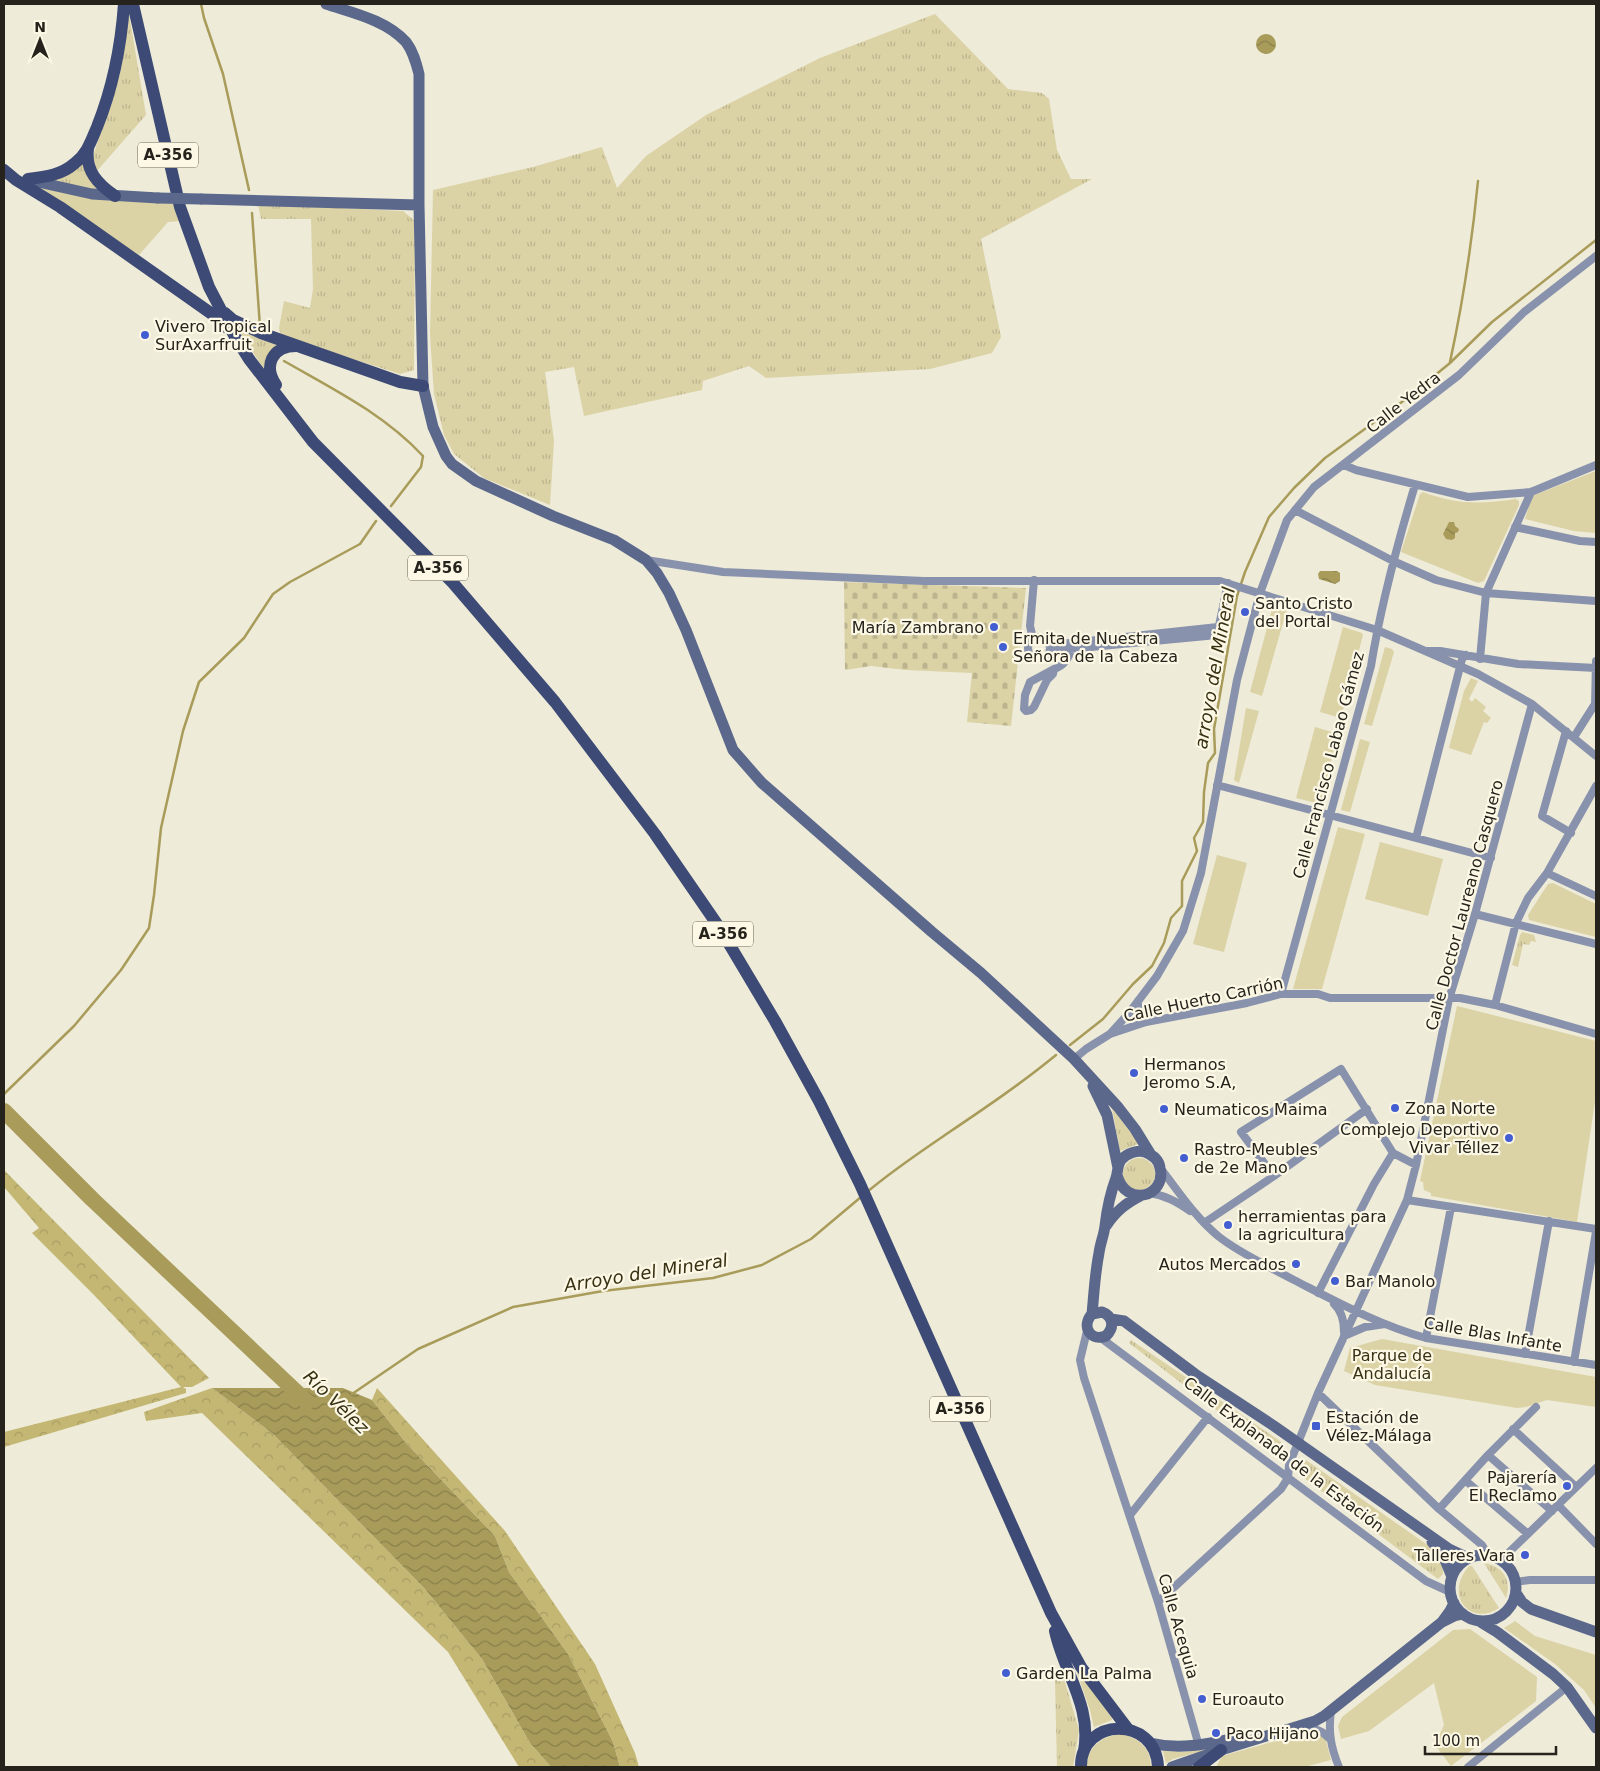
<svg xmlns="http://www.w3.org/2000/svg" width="1600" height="1771" viewBox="0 0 1600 1771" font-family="'DejaVu Sans',sans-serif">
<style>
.grass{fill:url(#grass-tufts)}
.forest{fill:url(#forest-crowns)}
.cemetery{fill:url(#cemetery-stones)}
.green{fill:#dbd2a6}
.water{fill:url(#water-waves)}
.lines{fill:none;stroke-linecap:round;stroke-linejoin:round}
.stream{stroke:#a99c5a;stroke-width:2.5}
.river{stroke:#a99c5a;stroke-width:16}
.street{stroke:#8992ac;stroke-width:8}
.secondary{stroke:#5b688c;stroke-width:11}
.primary{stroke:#3c4a75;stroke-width:12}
.secondary-bridge{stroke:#5b688c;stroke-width:11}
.poi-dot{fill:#425ed1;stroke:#fcf8e5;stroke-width:2}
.labels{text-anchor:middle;stroke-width:4.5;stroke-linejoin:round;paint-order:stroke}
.shield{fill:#fcf8e5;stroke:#666358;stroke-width:1}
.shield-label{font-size:15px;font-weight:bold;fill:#25231c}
.poi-label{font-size:16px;fill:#25231c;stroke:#fcf8e5;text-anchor:start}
.street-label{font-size:16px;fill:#25231c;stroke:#fcf8e5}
.park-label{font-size:16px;fill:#393315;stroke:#fcf8e5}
.water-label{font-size:18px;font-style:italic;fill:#363112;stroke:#fcf8e5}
</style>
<defs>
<pattern id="grass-tufts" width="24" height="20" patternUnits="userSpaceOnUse" patternTransform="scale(1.25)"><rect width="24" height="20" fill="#dbd2a6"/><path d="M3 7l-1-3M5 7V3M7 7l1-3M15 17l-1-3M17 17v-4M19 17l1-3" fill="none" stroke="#bcb48e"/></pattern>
<pattern id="forest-crowns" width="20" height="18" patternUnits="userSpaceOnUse" patternTransform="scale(1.25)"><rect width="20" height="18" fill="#c4b774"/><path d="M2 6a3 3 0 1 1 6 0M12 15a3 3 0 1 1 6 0" fill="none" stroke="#a89d64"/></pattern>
<pattern id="cemetery-stones" width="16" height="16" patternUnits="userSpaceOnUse" patternTransform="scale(1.25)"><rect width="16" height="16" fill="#dbd2a6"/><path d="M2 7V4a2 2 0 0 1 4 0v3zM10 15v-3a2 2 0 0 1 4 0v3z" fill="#bcb48e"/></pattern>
<pattern id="water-waves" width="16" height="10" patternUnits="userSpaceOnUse" patternTransform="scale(1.25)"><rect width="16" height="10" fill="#a99c5a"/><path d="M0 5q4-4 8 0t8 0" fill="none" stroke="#897f4a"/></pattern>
</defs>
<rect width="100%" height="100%" fill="#eeebd8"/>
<path class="grass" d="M128 8 146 115 96 172 93 156 120 74Z
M935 14 1008 89 1042 93 1049 99 1057 150 1071 179H1092L981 239 1001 337 992 353 930 369 766 378 749 366 703 381 702 390 584 416 574 367 545 372 554 441 550 505 484 478 454 454 444 435 434 394 430 336 433 190 533 167 602 147 617 188 646 156 706 115 820 58Z
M85 158 101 191 47 181Z
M258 204 403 211 415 221 414 370 400 374 281 336 279 328 284 301 310 308 313 289 311 219H261Z
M234 324 281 343 266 358 264 369Z
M1522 932 1534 935 1536 942 1531 941 1529 945 1523 944 1518 967 1512 965 1520 935Z
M1112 1108 1138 1142V1144L1120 1151Z
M1123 1174a16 16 0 1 1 32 0a16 16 0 1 1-32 0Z
M1131 1340 1280 1441 1285 1448 1284 1455 1280 1459 1129 1343Z
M1306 1460 1429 1546C1436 1554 1444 1563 1443 1574L1438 1579 1296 1472 1303 1462Z
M1484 1563C1503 1566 1512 1580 1506 1598Z
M1469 1566H1472L1499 1608C1471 1627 1443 1596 1469 1566Z
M1064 1679 1079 1730 1073 1767H1057L1055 1680Z"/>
<path class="forest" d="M4 1170 209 1378 192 1387H183L186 1389V1393L4 1447V1432L181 1387 94 1295 32 1233 39 1228 4 1187Z
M212 1388 272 1433 424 1588 482 1659 530 1743 551 1767H519L448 1652 202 1413 146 1421 144 1412Z
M377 1388 505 1531 595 1664 635 1753 639 1767H620L613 1742 568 1654 509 1572 495 1536 406 1443 372 1400Z"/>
<path class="cemetery" d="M844 582 1026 588 1011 726 967 722 972 673 906 670 871 666 845 670Z"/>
<path class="green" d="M31 185 175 203 181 221 168 222 139 255Z
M1596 471V533L1574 531 1525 519 1532 496Z
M1423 492C1457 505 1481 504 1516 499L1519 501V505L1484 581 1478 583 1401 552 1420 494Z
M1273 605 1287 609 1262 696 1250 692Z
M1343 627 1362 633 1363 635 1341 718 1320 712Z
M1385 647 1392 649 1394 652 1372 726 1364 724Z
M1471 678 1478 681 1469 699 1472 702 1475 698 1486 707 1483 711 1491 718 1487 723 1484 722 1471 755 1449 748 1464 691Z
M1246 708 1259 711 1239 783 1234 780Z
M1315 727 1338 734 1320 804 1296 798Z
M1360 739 1370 742 1350 812 1341 810Z
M1338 827 1365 834 1322 989H1293Z
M1380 842 1443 859 1428 916 1365 899Z
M1217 855 1247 863 1224 952 1193 944Z
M1553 883 1596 904V937L1529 920 1528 915 1548 884Z
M1457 1006 1596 1041V1095L1577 1222 1431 1196V1193L1424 1190 1423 1182 1420 1181Z
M1382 1339 1596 1377V1407L1547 1400 1526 1407 1517 1408 1375 1385 1344 1371 1350 1348Z
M1515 1621 1535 1636 1596 1655V1708L1584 1690 1555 1664 1504 1628Z
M1470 1629 1537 1677 1536 1701 1451 1766 1435 1745 1444 1725 1434 1683 1369 1731 1341 1739 1338 1726 1342 1717 1453 1630Z
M1074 1664 1112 1718V1720L1094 1727 1090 1710Z
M1312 1731 1325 1737 1331 1760 1304 1767H1216L1222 1756Z
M1121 1734C1139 1738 1151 1748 1151 1767H1087C1087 1746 1103 1736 1121 1734Z
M1214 1748 1173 1759 1166 1763 1163 1751 1184 1752Z"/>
<path class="water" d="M1256 44a10 10 0 1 1 20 0a10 10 0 1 1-20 0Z
M1449 522H1454L1455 526 1459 529 1458 532 1455 533V538L1452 540 1446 539 1443 534Z
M1320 571H1337L1340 573V581L1335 584 1319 579 1318 574Z
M212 1388H343L372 1400 406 1443 495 1536 509 1572 568 1654 613 1742 620 1767H551L530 1743 482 1659 424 1588 272 1433Z"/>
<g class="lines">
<path class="stream" d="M201 4 204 18 223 74 249 190
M252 213 260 327
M284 361C333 389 384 414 423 456L421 467 391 506
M1450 362C1463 302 1472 242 1478 181
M1070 1045 1103 1019 1133 984 1152 966 1164 943 1171 918 1182 906V881L1197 851 1194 838 1203 822 1204 792 1208 763 1215 753 1214 729 1237 596 1245 572 1269 517 1294 488 1325 458 1406 399 1450 363 1492 322 1596 240
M4 1094 74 1026 121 970 149 928 154 895 161 828 183 731 199 682 244 638 273 594 290 582 360 544 376 521
M867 1192C893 1170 920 1152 948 1133 985 1108 1022 1083 1056 1055
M352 1394 418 1349 513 1307 603 1291 713 1278 762 1265 811 1239 861 1197"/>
<path class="river" d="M4 1111 92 1199 307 1402"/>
<path class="street" d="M1344 465 1356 470 1468 497 1531 492 1596 465
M1295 510 1393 561 1436 580 1486 593 1596 601
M1515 527 1580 541 1596 542
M646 560 723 572 924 581H1220L1377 630 1478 674 1532 704 1596 756
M1028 648a11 11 0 1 1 22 0a11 11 0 1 1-22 0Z
M1033 638 1030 626 1034 580
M1049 642 1060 644 1218 627
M1427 651H1440L1518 664 1596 668
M1049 653 1059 650 1217 635 1228 583
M1480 659 1486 593 1531 492
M1054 669 1030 682 1025 695 1024 709 1026 711 1031 710 1034 707 1047 680 1053 674 1054 669C1063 666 1069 659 1071 649
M1566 731 1542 816 1571 833
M1574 737 1595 704 1596 661
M1217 785 1491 858
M1416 838 1462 659 1466 655
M1547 873 1596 896
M1475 914 1596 944
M1281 994 1371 666C1381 604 1397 545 1415 485
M1138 1001C1138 1011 1138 1015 1146 1022
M1495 1005 1516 923 1528 898 1547 873 1596 786
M1110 1034 1129 1013 1157 976 1183 931 1201 873 1237 680 1260 593 1287 520 1314 487 1459 375 1524 312 1596 256
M1074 1059 1086 1049 1110 1034 1146 1022 1247 1003 1281 994H1318L1330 998H1460L1495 1005 1596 1034
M1161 1169C1179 1192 1195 1217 1218 1236 1239 1253 1270 1267 1294 1280 1337 1302 1379 1325 1426 1338L1596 1365
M1274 1176 1241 1132 1341 1069 1393 1153
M1149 1193C1165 1195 1177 1202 1190 1211
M1407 1200 1596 1229
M1204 1223 1274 1176 1367 1109
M1318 1293 1374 1184 1393 1153 1416 1165
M1334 1304C1342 1311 1344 1321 1344 1332
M1087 1331 1080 1360 1084 1378 1158 1602 1199 1746
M1344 1336 1365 1327 1385 1324
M1101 1338 1426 1581 1450 1592
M1426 1338 1451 1207
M1525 1354 1549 1221
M1574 1362 1596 1232
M1318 1393 1439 1509 1482 1545 1488 1555
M1513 1429 1576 1487
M1488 1455 1552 1511
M1466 1481 1528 1534
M1558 1505 1596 1544
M1439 1509 1488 1455 1536 1407
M1130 1515 1208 1417
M1501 1560 1596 1468
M1515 1582 1530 1580H1596
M1158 1602 1281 1489 1288 1478 1289 1465 1318 1393 1407 1200 1416 1165 1449 999 1475 914 1532 704
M1331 1711C1328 1732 1331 1748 1339 1767
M1305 1724 1322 1732 1330 1739
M1468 1767 1567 1687"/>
<path class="secondary" d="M326 4C353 13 386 20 406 42 413 51 416 62 419 74V205L423 386 433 427 446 456 452 464 476 481 553 516 614 540 646 560 657 573 669 593 686 630 733 750 762 783 932 932 981 973 1074 1059 1118 1107 1135 1129 1151 1155
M29 180 92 194 158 198
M201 199 419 205
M1093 1086 1107 1115 1118 1168
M1106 1226C1116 1211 1126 1203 1142 1195
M1092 1314 1102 1312C1113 1316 1115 1327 1106 1336 1090 1342 1081 1326 1092 1314 1094 1293 1095 1273 1099 1253 1100 1244 1104 1235 1105 1226 1107 1209 1110 1194 1116 1178 1118 1172 1117 1166 1121 1160 1127 1153 1137 1150 1145 1152 1153 1155 1159 1160 1160 1168 1167 1196 1126 1209 1117 1175
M1111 1319 1124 1321 1195 1374 1274 1426 1449 1549 1468 1558
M1432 1542 1443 1555 1452 1577
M1450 1588a33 33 0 1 1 66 0a33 33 0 1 1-66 0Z
M1516 1593 1522 1602 1531 1609 1596 1632
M1454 1603 1450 1611 1442 1622 1454 1616 1463 1614
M1479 1621 1497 1632 1553 1674 1567 1687 1596 1728
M1150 1743C1180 1750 1207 1744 1236 1738
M1172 1767 1221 1750 1315 1721 1324 1716 1442 1622"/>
<path class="primary" d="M133 4 180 207 209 287 234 335 249 359 313 442 453 583 555 702 655 834 719 927 775 1021 819 1101 860 1184 1051 1613 1081 1667 1128 1729
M88 149C85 171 98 184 115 196
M4 170 16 180 60 207 212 314 226 327
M28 179C45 177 62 175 75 163 87 154 91 141 97 127 113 87 121 47 124 4
M225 313 233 320 261 333 400 382 423 386
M276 385C263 366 272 346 296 346
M1055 1631C1064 1673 1092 1706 1084 1751
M1081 1767C1080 1717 1156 1715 1158 1767
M1199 1767 1221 1750"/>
<path class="secondary-bridge" d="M158 198 201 199"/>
</g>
<g class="poi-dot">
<circle cx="145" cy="335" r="5"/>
<circle cx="1245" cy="612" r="5"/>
<circle cx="994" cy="627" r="5"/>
<circle cx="1003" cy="647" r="5"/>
<circle cx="1134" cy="1073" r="5"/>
<circle cx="1395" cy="1108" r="5"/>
<circle cx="1164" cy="1109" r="5"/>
<circle cx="1509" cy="1138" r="5"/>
<circle cx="1184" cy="1158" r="5"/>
<circle cx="1228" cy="1225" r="5"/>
<circle cx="1296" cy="1264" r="5"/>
<circle cx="1335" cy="1281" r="5"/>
<rect x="1311" y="1421" width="10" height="10" rx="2.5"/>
<circle cx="1567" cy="1486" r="5"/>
<circle cx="1525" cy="1555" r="5"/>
<circle cx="1006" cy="1673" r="5"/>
<circle cx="1202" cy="1699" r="5"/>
<circle cx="1216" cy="1733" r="5"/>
</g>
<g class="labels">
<g class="shield">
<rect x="138" y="142.5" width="60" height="25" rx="4"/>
<rect x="408" y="555.5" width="60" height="25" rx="4"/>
<rect x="693" y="921.5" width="60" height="25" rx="4"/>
<rect x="930" y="1396.5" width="60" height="25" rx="4"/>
</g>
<g class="shield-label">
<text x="168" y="160">A-356</text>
<text x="438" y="573">A-356</text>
<text x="723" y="939">A-356</text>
<text x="960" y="1414">A-356</text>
</g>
<g class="poi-label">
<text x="155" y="332">Vivero Tropical<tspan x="155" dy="18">SurAxarfruit</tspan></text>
<text x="1255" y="609">Santo Cristo<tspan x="1255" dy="18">del Portal</tspan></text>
<text x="984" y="633" text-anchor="end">María Zambrano</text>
<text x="1013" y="644">Ermita de Nuestra<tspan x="1013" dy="18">Señora de la Cabeza</tspan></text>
<text x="1144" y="1070">Hermanos<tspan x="1144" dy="18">Jeromo S.A,</tspan></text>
<text x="1405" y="1114">Zona Norte</text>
<text x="1174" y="1115">Neumaticos Maima</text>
<text x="1499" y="1135" text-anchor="end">Complejo Deportivo<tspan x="1499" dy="18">Vivar Téllez</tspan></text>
<text x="1194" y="1155">Rastro-Meubles<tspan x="1194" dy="18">de 2e Mano</tspan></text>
<text x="1238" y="1222">herramientas para<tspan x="1238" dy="18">la agricultura</tspan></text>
<text x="1286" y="1270" text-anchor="end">Autos Mercados</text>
<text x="1345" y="1287">Bar Manolo</text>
<text x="1326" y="1423">Estación de<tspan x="1326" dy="18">Vélez-Málaga</tspan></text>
<text x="1557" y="1483" text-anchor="end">Pajarería<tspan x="1557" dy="18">El Reclamo</tspan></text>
<text x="1515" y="1561" text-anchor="end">Talleres Vara</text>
<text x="1016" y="1679">Garden La Palma</text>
<text x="1212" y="1705">Euroauto</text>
<text x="1226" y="1739">Paco Hijano</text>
</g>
<g class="street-label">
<text transform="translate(1403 402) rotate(-38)" y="6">Calle Yedra</text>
<text transform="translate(1328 765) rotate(-75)" y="6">Calle Francisco Labao Gámez</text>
<text transform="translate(1464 905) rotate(-75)" y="6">Calle Doctor Laureano Casquero</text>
<text transform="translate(1203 999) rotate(-12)" y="6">Calle Huerto Carrión</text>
<text transform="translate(1493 1334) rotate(10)" y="6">Calle Blas Infante</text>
<text transform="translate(1284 1454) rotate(37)" y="6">Calle Explanada de la Estación</text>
<text transform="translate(1179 1626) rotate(74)" y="6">Calle Acequia</text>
</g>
<g class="park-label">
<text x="1392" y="1361">Parque de<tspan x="1392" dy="18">Andalucía</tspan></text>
</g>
<g class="water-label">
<text transform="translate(1215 668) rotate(-80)" y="6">arroyo del Mineral</text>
<text transform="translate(646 1273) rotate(-9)" y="6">Arroyo del Mineral</text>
<text transform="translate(336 1402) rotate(44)" y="6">Río Vélez</text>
</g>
</g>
<rect width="1600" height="1771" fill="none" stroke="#25231c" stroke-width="10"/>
<g transform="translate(40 40)" stroke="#fcf8e5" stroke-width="4" paint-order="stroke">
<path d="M0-4L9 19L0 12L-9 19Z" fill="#25231c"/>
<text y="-8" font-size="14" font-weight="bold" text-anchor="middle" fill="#25231c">N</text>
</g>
<path d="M1425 1746v8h131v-8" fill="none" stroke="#25231c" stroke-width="2.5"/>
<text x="1432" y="1746" font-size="15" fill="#25231c" stroke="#fcf8e5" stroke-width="4" paint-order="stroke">100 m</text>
</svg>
